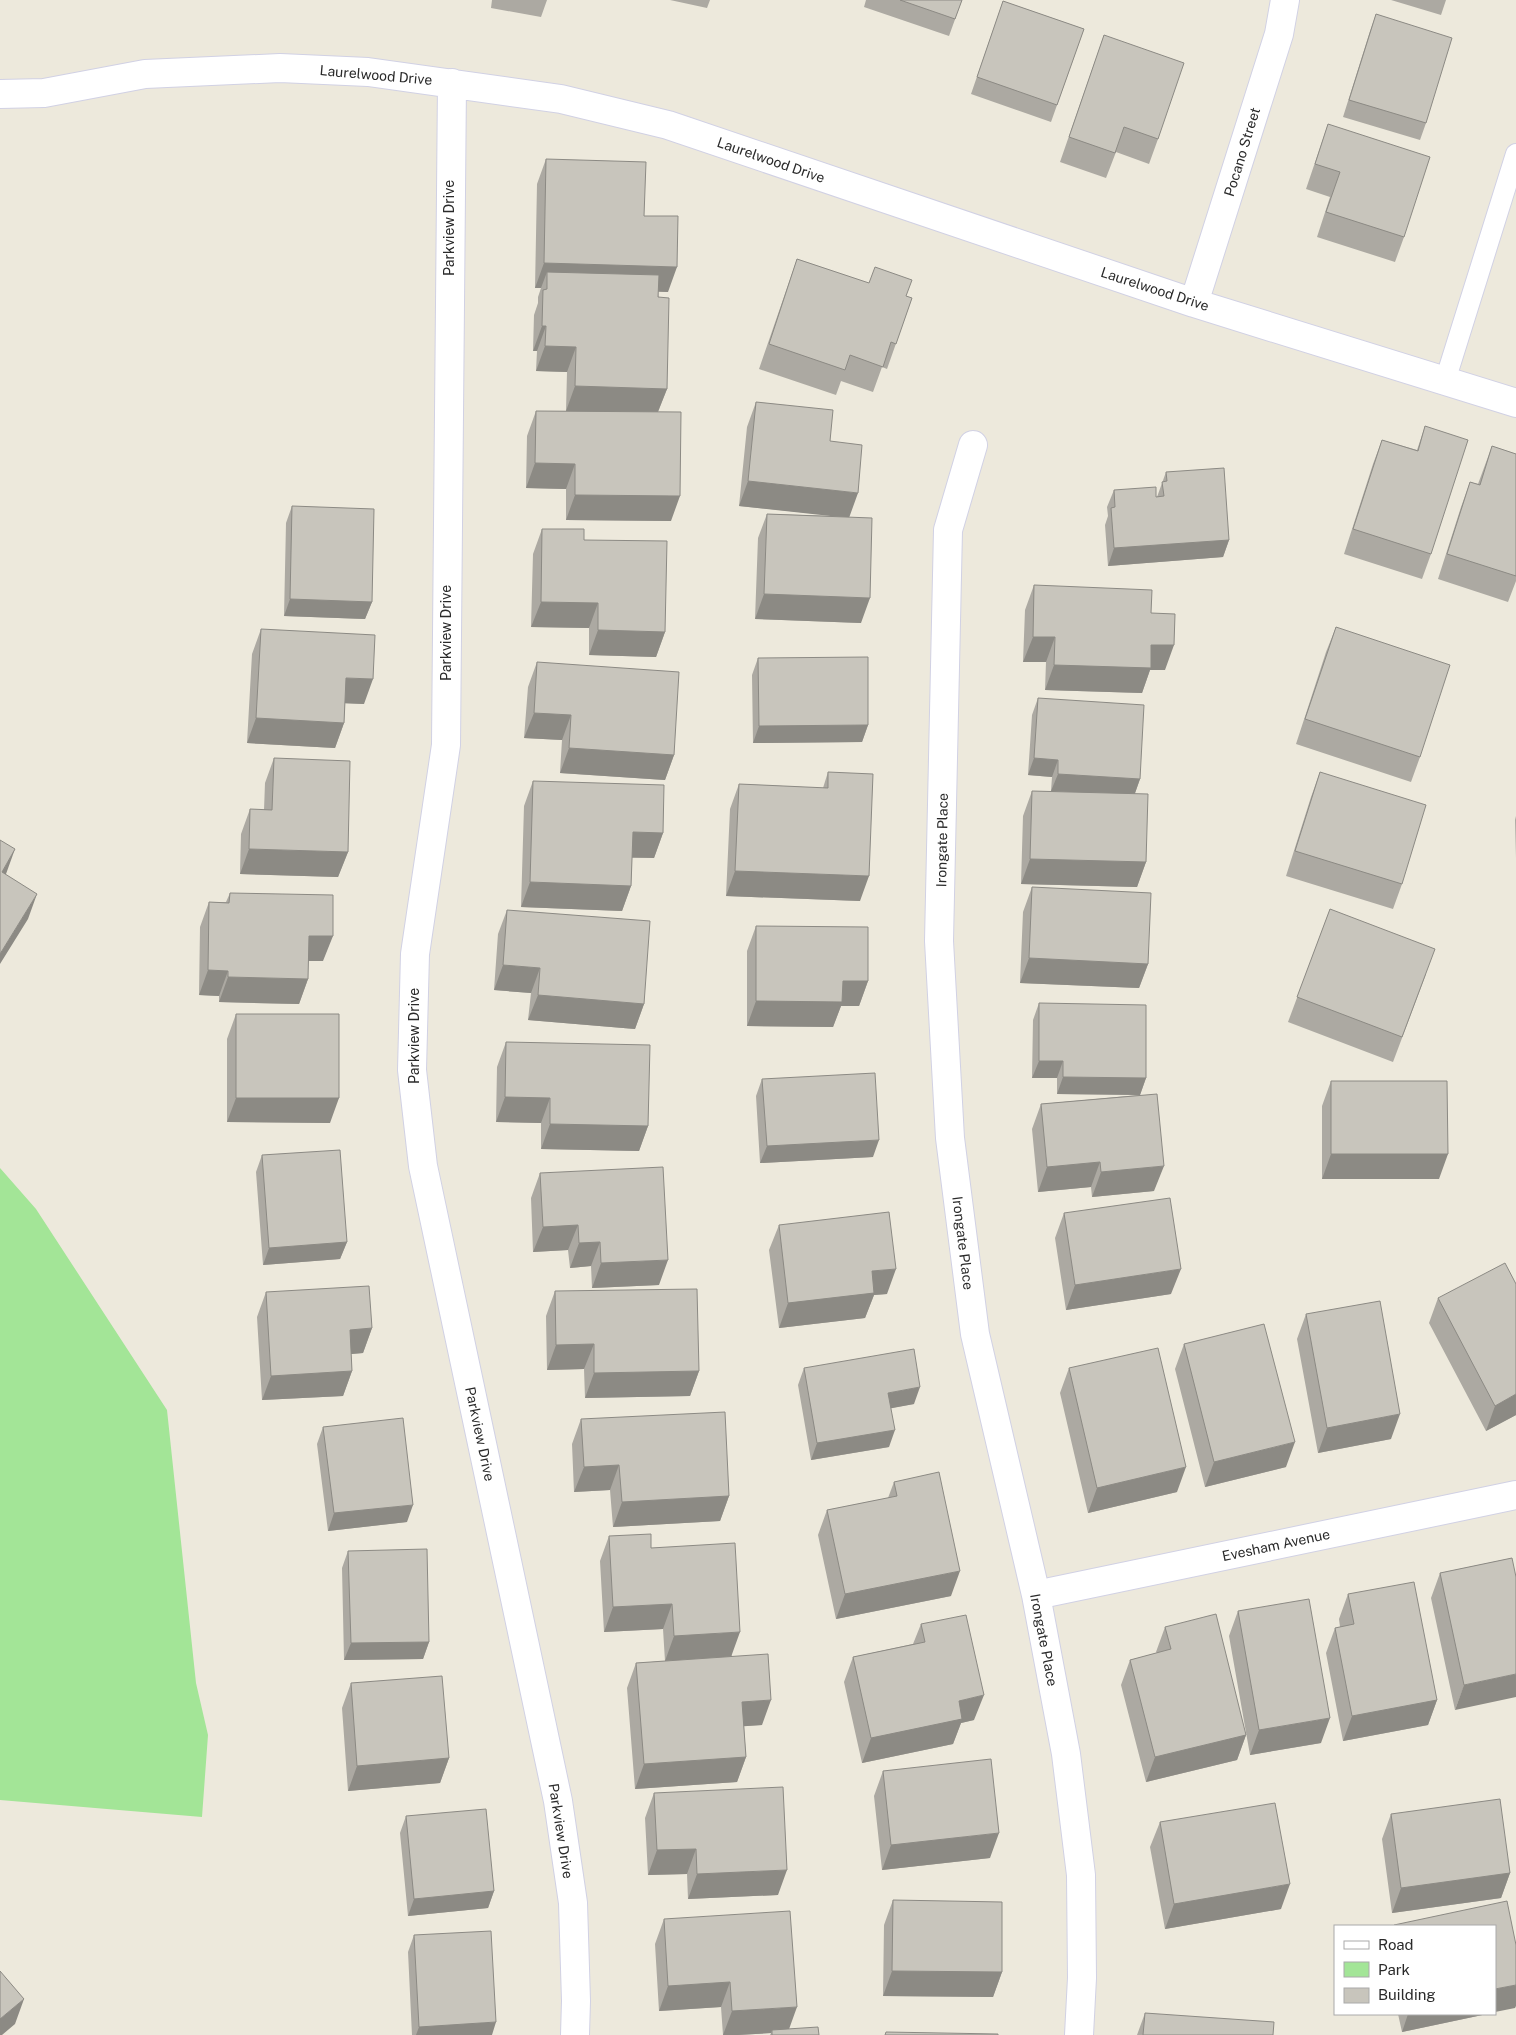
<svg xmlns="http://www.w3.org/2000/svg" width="1516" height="2035" viewBox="0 0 1516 2035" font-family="'Public Sans',sans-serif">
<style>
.green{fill:#a3e597}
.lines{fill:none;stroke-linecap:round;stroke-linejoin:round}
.lane-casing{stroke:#d1d1e4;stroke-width:22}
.street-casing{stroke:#d1d1e4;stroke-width:30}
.lane{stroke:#fff;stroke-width:20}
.street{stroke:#fff;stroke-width:28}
.wall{fill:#aca9a2}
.shaded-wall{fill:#8c8a84}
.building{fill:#c8c5bc;stroke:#8c8a84}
.labels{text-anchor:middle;stroke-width:4.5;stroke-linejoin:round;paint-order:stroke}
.street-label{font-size:14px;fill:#2a2a2a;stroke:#fff}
</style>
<rect width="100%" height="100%" fill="#ede9dc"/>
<path class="green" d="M0 1168 36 1209 167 1410 196 1683 208 1735 202 1817 0 1800Z"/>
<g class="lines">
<g class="lane-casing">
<path id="lane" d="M1445 381 1516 154"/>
</g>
<g class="street-casing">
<path id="street" d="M452 83 446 745 415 954 412 1070 423 1166 558 1801 573 1903 576 2001 575 2035
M0 94 44 93 145 74 280 68 368 72 561 99 668 125 1194 303 1516 403
M1194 303 1279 34 1285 0
M973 445 948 530 939 941 950 1138 975 1334 1036 1595 1066 1754 1081 1875 1082 1978 1079 2035
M1036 1595 1516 1495"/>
</g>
<use href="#lane" class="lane"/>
<use href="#street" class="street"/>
</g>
<path class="wall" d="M492 0H547L541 17 491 8Z
M670 0H710L707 8Z
M866 0H962L949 36 864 7Z
M1391 0H1446L1441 15Z
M1003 1 1084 29 1051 122 971 94Z
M1376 14 1426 123 1420 140 1343 117 1370 31Z
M1104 35 1158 139 1149 164 1116 152 1106 178 1060 162Z
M1328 124 1404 237 1395 262 1317 237 1330 197 1306 189Z
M546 159 644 216 668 292 658 291 667 389 658 412 671 521 566 520V489L526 488 527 436 536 411H566L567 372 536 371 537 351H533L534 315 538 303V297L541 288H535L537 184Z
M797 259 912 298 887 369 882 367 873 392 841 381 836 395 759 369Z
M756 402 830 441 849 517 861 623 755 619 758 538 767 514 838 516 739 506 747 427Z
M1425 426 1431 554 1422 579 1344 554 1373 464 1382 440 1417 450Z
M1492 446 1516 454V581L1508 602 1438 579 1461 507 1470 482 1478 484Z
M1166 472 1229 540 1223 557 1108 566 1105 525 1108 516 1107 507 1114 490 1157 497Z
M292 506 372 602 365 619 284 616 286 523Z
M542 529 584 540 665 632 656 657 589 655V628L531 627 533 554Z
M1034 585 1151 613 1165 670H1150L1142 693 1045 690 1046 662H1023L1025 610Z
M1336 627 1420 757 1411 782 1296 744 1326 652Z
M261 629 364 704 345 703 344 723 335 748 247 743 252 654Z
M758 658 868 725 862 742 753 743 752 675Z
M537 662 674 755 665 780 560 773 562 740 524 738 528 687Z
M1038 698 1140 779 1135 793 1146 862 1137 887 1021 884 1023 816 1032 791H1051L1052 777 1028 775 1032 715Z
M274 758 348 852 338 877 240 874 241 834 250 809 264 810 265 783Z
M828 772 860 901 726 896 730 809 739 784 823 788Z
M1320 772 1402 884 1393 909 1286 876 1311 797Z
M533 781 663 833 654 858H632L631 886 622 911 521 907 524 806Z
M1516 816V858L1515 820Z
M1032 887 1148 964 1139 988 1020 983 1023 912Z
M230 893 323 961H308V979L299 1004 219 1002V996L199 995 200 927 209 902H226Z
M1330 909 1426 974 1393 1062 1288 1022Z
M507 910 644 1004 635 1029 528 1020 531 993 494 990 498 934Z
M756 926 868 981 859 1006H841L833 1027 747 1026V951Z
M1039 1003 1146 1078 1140 1095 1154 1191 1092 1197 1091 1187 1038 1192 1032 1129 1041 1104 1139 1095 1057 1094V1078H1032L1033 1020Z
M236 1014 330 1123 227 1122V1039Z
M506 1042 648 1126 639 1151 541 1149V1123L496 1122 497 1067Z
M762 1079 873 1157 760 1163 756 1096Z
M1331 1081 1439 1179H1322V1106Z
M262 1155 347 1242 340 1259 263 1265 256 1172Z
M540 1173 659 1285 592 1288 591 1266 570 1268 568 1250 533 1252 531 1198Z
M1064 1213 1171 1294 1066 1310 1055 1238Z
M779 1225 887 1294 874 1295 865 1318 779 1328 769 1250Z
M555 1291 699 1371 690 1396 585 1398 584 1369 547 1370 546 1316Z
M266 1292 372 1328 363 1353 351 1354 352 1371 343 1396 262 1400 257 1317Z
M1438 1298 1516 1415 1486 1431 1429 1323Z
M1306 1314 1391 1439 1318 1453 1297 1339Z
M1184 1344 1286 1467 1205 1487 1175 1369Z
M804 1368 914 1404 891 1408 889 1447 811 1460 798 1385Z
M1069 1368 1177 1492 1088 1513 1060 1393Z
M581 1419 729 1496 720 1521 613 1527 610 1490 574 1492 572 1444Z
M323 1427 407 1522 328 1531 317 1444Z
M894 1482 951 1596 836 1619 818 1535 827 1510 888 1498Z
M609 1536 651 1548 732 1656 762 1725 744 1726 746 1757 737 1782 635 1789 627 1688 636 1663 665 1661 663 1629 604 1632 600 1561Z
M348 1551 429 1642 423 1659 344 1660 342 1568Z
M1512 1558 1455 1710 1431 1598 1440 1573Z
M1348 1594 1437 1700 1428 1725 1343 1741 1326 1653 1335 1628 1340 1627 1339 1619Z
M1238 1611 1321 1743 1250 1755 1229 1636Z
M921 1624 974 1720 961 1723 953 1744 862 1763 844 1682 853 1657 913 1644Z
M1165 1627 1246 1735 1237 1760 1146 1782 1121 1685 1130 1660 1157 1653 1156 1652Z
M351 1683 449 1758 440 1783 348 1791 342 1708Z
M883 1771 990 1858 882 1870 874 1796Z
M654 1793 778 1895 688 1899 687 1874 648 1875 645 1818Z
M1391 1814 1510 1873 1501 1898 1392 1913 1382 1839Z
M406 1816 494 1891 488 1908 408 1916 400 1833Z
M1160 1822 1281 1909 1165 1929 1150 1847Z
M893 1900 1002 1972 993 1997 883 1996 884 1925Z
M664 1919 789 2029 819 2035H770L771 2033 738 2035H723L721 2007 659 2011 655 1944Z
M414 1935 492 2035H412L408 1952Z
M1145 2013 1273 2035H1137Z
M1398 2014H1487L1402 2032Z"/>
<path class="shaded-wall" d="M544 263 677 267 668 292 547 289V272L541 288H535Z
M542 326H546L537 351H533Z
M545 346 576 347 567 372 536 371Z
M575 386 667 389 657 414 566 411Z
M535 463 575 464 566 489 526 488Z
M748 481 858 493 849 518 739 506Z
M575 495 680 496 671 521 566 520Z
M1229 540 1223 557 1108 566 1114 548Z
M764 594 870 598 861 623 755 619Z
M290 599 372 602 365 619 284 616Z
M541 602 598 603 589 628 531 627Z
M598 630 665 632 656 657 589 655Z
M1033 637H1055L1046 662H1023Z
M1151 645H1174L1165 670H1150L1142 693 1045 690 1054 665Z
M346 678 373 679 364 704 337 703Z
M534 713 571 715 562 740 524 738Z
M256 718 344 723 335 748 247 743Z
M868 725 862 742 753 743 759 726Z
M569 748 674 755 665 780 560 773Z
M1034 758 1058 760 1052 777 1028 775Z
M1058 774 1140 779 1134 796 1051 791Z
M633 832 663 833 654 858 624 857Z
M15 849 6 874 0 885 2 872Z
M249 849 348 852 338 877 240 874Z
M1030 859 1146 862 1137 887 1021 884Z
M735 871 869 876 860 901 726 896Z
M530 882 631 886 622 911 521 907Z
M37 894 28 919 0 964V954Z
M309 936H333L323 961H300Z
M1029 958 1148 964 1139 988 1020 983Z
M503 965 540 968 531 993 494 990Z
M208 970 228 971 219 996 199 995Z
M228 977 308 979 299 1004 219 1002Z
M843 981H868L859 1006H841L833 1027 747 1026 756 1001Z
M538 995 644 1004 635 1029 528 1020Z
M1039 1061H1063L1057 1078H1032Z
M1063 1077 1146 1078 1140 1095 1057 1094Z
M505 1097 550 1098 541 1123 496 1122Z
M236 1098H339L330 1123 227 1122Z
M550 1124 648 1126 639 1151 541 1149Z
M879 1140 873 1157 760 1163 767 1146Z
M1331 1154H1448L1439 1179H1322Z
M1100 1162 1091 1187 1038 1192 1047 1167Z
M1164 1166 1154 1191 1092 1197 1101 1172Z
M578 1225 568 1250 533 1252 543 1227Z
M347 1242 340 1259 263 1265 269 1248Z
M600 1242 591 1266 570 1268 579 1243Z
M668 1260 659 1285 592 1288 601 1263Z
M896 1269 887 1294 874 1295 865 1318 779 1328 788 1303 872 1271Z
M1181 1269 1171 1294 1066 1310 1075 1285Z
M372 1328 363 1353 340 1355 350 1330Z
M594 1344 584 1369 547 1370 556 1345Z
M352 1371 343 1396 262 1400 271 1376Z
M699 1371 690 1396 585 1398 594 1373Z
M920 1387 914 1404 882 1410 888 1393Z
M1516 1394V1415L1486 1431 1495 1406Z
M1400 1414 1391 1439 1318 1453 1327 1428Z
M895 1430 889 1447 811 1460 817 1443Z
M1295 1442 1286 1467 1205 1487 1214 1462Z
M619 1465 610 1490 574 1492 584 1467Z
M1186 1467 1177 1492 1088 1513 1097 1488Z
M729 1496 720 1521 613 1527 622 1502Z
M413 1505 407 1522 328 1531 334 1513Z
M960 1571 951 1596 836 1619 845 1594Z
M672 1604 663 1629 604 1632 613 1607Z
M740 1632 731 1657 665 1661 674 1636Z
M429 1642 423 1659 344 1660 351 1643Z
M1516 1674V1697L1455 1710 1464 1685Z
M984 1695 974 1720 961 1723 953 1744 862 1763 871 1738 959 1701Z
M771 1700 762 1725 733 1727 742 1702Z
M1437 1700 1428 1725 1343 1741 1352 1716Z
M1330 1718 1321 1743 1250 1755 1259 1730Z
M1246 1735 1237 1760 1146 1782 1155 1757Z
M746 1757 737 1782 635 1789 644 1764Z
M449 1758 440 1783 348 1791 357 1766Z
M999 1833 990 1858 882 1870 891 1845Z
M696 1849 687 1874 648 1875 657 1850Z
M787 1870 778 1895 688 1899 697 1874Z
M1510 1873 1501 1898 1392 1913 1401 1888Z
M1290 1884 1281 1909 1165 1929 1174 1904Z
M494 1891 488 1908 408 1916 414 1899Z
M892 1971 1002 1972 993 1997 883 1996Z
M730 1982 721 2007 659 2011 668 1986Z
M1516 1985V2006L1515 2008 1495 2012V1989Z
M24 1999 15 2024 2 2035H0V2019Z
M797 2007 788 2032 772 2030 771 2033 738 2035H723L732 2011Z
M1408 2014H1487L1402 2032Z
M496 2022 492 2035H416L419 2027Z"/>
<path class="building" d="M900 0H962L955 19Z
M1003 1 1084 29 1057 105 977 77Z
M1376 14 1452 38 1426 123 1349 100Z
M1104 35 1184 63 1158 139 1124 127 1115 153 1069 137Z
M1328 124 1430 157 1404 237 1326 212 1340 172 1315 164Z
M546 159 646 162 644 216H678L677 267 544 263Z
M797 259 869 283 875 267 912 280 906 296 912 298 896 344 891 342 883 367 850 355 845 370 769 344Z
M547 272 659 275 658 297 669 298 667 389 575 386 576 347 545 346 546 326H542L543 290 547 289Z
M756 402 833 410 830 441 862 445 858 493 748 481Z
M536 411 681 412 680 496 575 495V464L535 463Z
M1425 426 1468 440 1431 554 1353 529 1382 440 1418 451Z
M1492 446 1516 454V576L1447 554 1470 482 1480 485Z
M1224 468 1229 540 1114 548 1111 508 1115 507 1114 490 1156 487V497L1164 496 1162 482 1167 481 1166 472Z
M292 506 374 509 372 602 290 599Z
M767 514 872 518 870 598 764 594Z
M542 529H584V540L667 541 665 632 598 630V603L541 602Z
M1034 585 1152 590 1151 613 1175 614 1174 645H1151V668L1054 665 1055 637H1033Z
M1336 627 1450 665 1420 757 1305 719Z
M261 629 375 635 373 679 346 678 344 723 256 718Z
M868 657V725L759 726 758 658Z
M537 662 679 672 674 755 569 748 571 715 534 713Z
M1038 698 1144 705 1140 779 1058 774V760L1034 758Z
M274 758 350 761 348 852 249 849 250 809 272 810Z
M828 772 873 774 869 876 735 871 739 784 828 788Z
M1320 772 1426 805 1402 884 1295 851Z
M533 781 664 785 663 833 633 832 631 886 530 882Z
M1032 791 1148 794 1146 862 1030 859Z
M0 840 15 849 2 872 37 894 0 954Z
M1032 887 1151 893 1148 964 1029 958Z
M230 893 333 895V936H309L308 979 228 977V971L208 970 209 902 229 903Z
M1330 909 1435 949 1402 1037 1297 997Z
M507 910 650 921 644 1004 538 995 540 968 503 965Z
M756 926 868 927V981H843L842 1002 756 1001Z
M1039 1003 1146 1005V1078L1063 1077V1061H1039Z
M236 1014H339V1098H236Z
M506 1042 650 1045 648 1126 550 1124V1098L505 1097Z
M875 1073 879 1140 767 1146 762 1079Z
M1331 1081H1447L1448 1154H1331Z
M1157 1094 1164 1166 1101 1172 1100 1162 1047 1167 1041 1104Z
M340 1150 347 1242 269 1248 262 1155Z
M663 1167 668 1260 601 1263 600 1242 579 1243 578 1225 543 1227 540 1173Z
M1170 1198 1181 1269 1075 1285 1064 1213Z
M889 1212 896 1269 872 1271 874 1293 788 1303 779 1225Z
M1505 1263 1516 1284V1394L1495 1406 1438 1298Z
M369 1286 372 1328 350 1330 352 1371 271 1376 266 1292Z
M697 1289 699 1371 594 1373V1344L556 1345 555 1291Z
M1380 1301 1400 1414 1327 1428 1306 1314Z
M1264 1324 1295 1442 1214 1462 1184 1344Z
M1158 1348 1186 1467 1097 1488 1069 1368Z
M914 1349 920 1387 888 1393 895 1430 817 1443 804 1368Z
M725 1412 729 1496 622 1502 619 1465 584 1467 581 1419Z
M403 1418 413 1505 334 1513 323 1427Z
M939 1472 960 1571 845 1594 827 1510 897 1496 894 1482Z
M651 1534V1548L735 1543 740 1632 674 1636 672 1604 613 1607 609 1536Z
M427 1549 429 1642 351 1643 348 1551Z
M1512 1558 1516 1577V1674L1464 1685 1440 1573Z
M1414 1582 1437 1700 1352 1716 1335 1628 1354 1624 1348 1594Z
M1309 1599 1330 1718 1259 1730 1238 1611Z
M1216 1614 1246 1735 1155 1757 1130 1660 1171 1649 1165 1627Z
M966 1615 984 1695 959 1701 962 1719 871 1738 853 1657 925 1642 921 1624Z
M768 1654 771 1700 742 1702 746 1757 644 1764 636 1663Z
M442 1676 449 1758 357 1766 351 1683Z
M991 1759 999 1833 891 1845 883 1771Z
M783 1787 787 1870 697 1874 696 1849 657 1850 654 1793Z
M1500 1799 1510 1873 1401 1888 1391 1814Z
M1275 1803 1290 1884 1174 1904 1160 1822Z
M486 1809 494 1891 414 1899 406 1816Z
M893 1900 1002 1902V1972L892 1971Z
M1507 1901 1516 1945V1985L1495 1989V1926H1394V1925Z
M790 1911 797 2007 732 2011 730 1982 668 1986 664 1919Z
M491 1931 496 2022 419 2027 414 1935Z
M0 1971 24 1999 0 2019Z
M1145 2013 1274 2022 1273 2035H1143Z
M818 2027 819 2035H772V2030Z
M886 2032 998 2034V2035H885Z"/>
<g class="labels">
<g class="street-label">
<text transform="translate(376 75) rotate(5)" y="5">Laurelwood Drive</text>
<text transform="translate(1242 152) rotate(-73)" y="5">Pocano Street</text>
<text transform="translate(771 160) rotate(19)" y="5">Laurelwood Drive</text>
<text transform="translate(449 228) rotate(-90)" y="5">Parkview Drive</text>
<text transform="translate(1155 289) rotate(18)" y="5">Laurelwood Drive</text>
<text transform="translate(446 633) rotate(-90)" y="5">Parkview Drive</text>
<text transform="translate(942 840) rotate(-89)" y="5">Irongate Place</text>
<text transform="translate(414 1036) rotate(-90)" y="5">Parkview Drive</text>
<text transform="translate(963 1243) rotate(83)" y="5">Irongate Place</text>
<text transform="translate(480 1434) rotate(78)" y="5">Parkview Drive</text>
<text transform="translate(1276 1545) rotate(-12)" y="5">Evesham Avenue</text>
<text transform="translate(1044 1640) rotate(79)" y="5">Irongate Place</text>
<text transform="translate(561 1831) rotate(81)" y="5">Parkview Drive</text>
</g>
</g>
<rect x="1334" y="1925" width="162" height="90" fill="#ffffff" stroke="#aaaaaa"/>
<rect x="1344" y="1941" width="25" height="8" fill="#ffffff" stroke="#aaaaaa"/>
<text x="1378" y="1950" font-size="15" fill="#2a2a2a">Road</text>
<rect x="1344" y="1962" width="25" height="15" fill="#a3e597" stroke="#aaaaaa"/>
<text x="1378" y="1975" font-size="15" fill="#2a2a2a">Park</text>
<rect x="1344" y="1988" width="25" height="15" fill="#c8c5bc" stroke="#aaaaaa"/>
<text x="1378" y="2000" font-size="15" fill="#2a2a2a">Building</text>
</svg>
